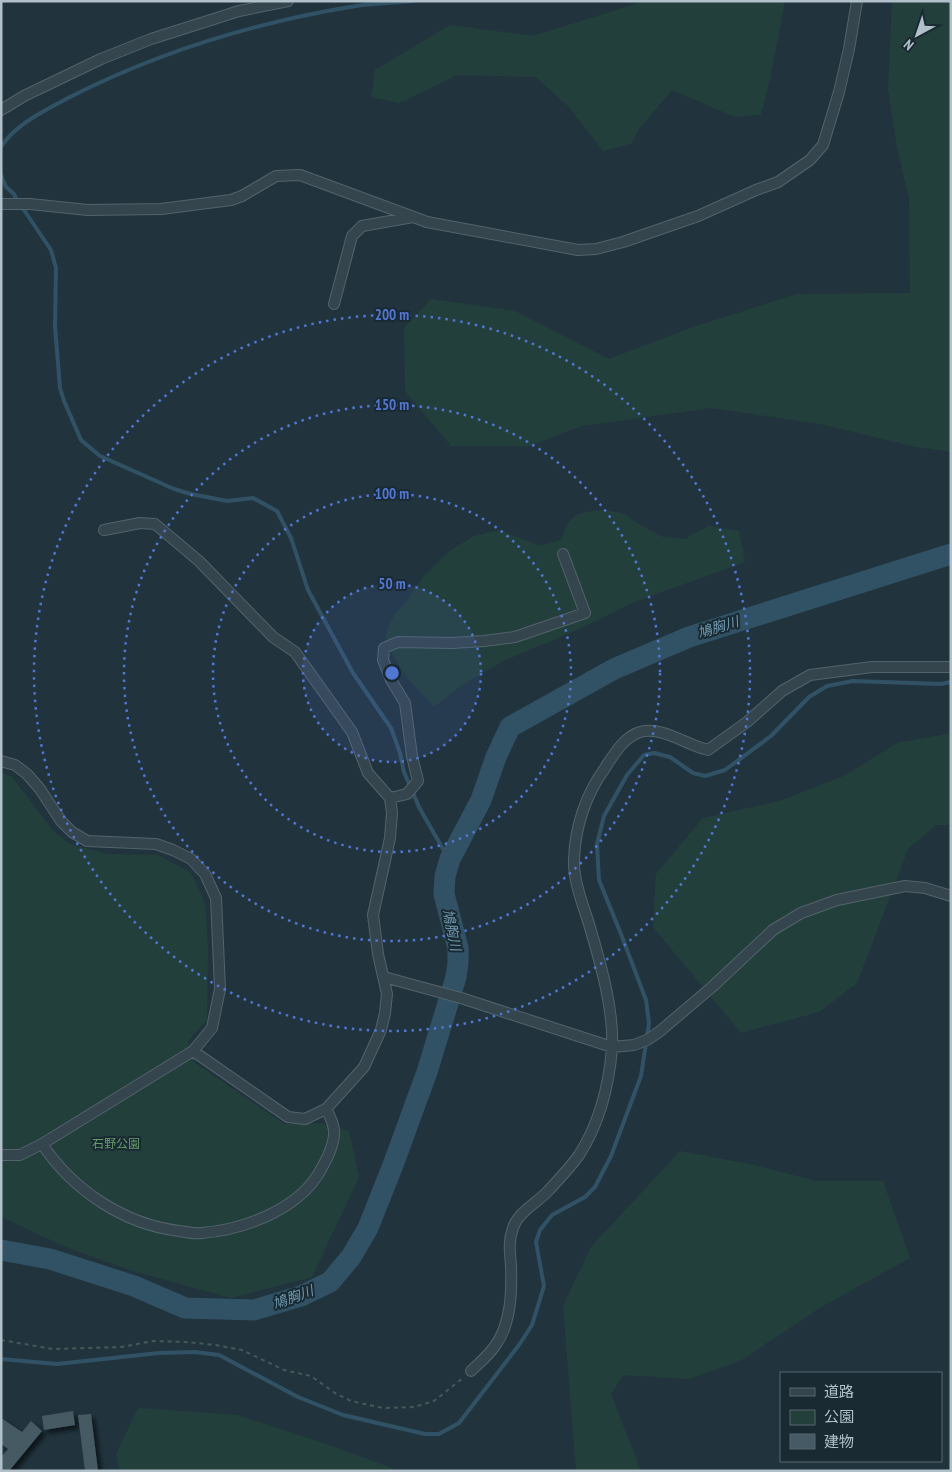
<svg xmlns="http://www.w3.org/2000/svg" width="952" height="1472" viewBox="0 0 952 1472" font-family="'PT Sans Narrow','Noto Sans JP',sans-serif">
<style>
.green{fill:#233f3c}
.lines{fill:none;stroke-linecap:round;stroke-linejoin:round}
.stream{stroke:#315265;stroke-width:4}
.river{stroke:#315265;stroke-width:21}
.building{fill:#455a64;filter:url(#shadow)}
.street-casing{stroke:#53636c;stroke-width:12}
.path{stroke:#415b58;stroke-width:2;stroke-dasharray:4 4;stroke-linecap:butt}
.street{stroke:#35454e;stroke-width:10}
.ring{fill:none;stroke:#5176d3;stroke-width:2.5;stroke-dasharray:2.5 5}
.labels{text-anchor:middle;stroke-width:4;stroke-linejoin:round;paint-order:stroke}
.park-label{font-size:12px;fill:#669c66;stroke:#1a2a33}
.water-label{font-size:14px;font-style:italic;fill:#6f98af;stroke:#1a2a33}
.centre{fill:#5176d3;stroke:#1a2a33;stroke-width:2.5}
.ring-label{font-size:15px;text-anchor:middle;font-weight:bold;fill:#5176d3;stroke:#1a2a33;stroke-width:4;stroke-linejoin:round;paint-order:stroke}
</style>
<defs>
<filter id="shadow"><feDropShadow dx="4" dy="4" stdDeviation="2.5" flood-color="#0009"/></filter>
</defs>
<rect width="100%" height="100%" fill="#21343e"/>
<path class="green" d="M645 1H785L770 79 761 114 735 117 672 90 639 129 631 144 603 151 569 107 536 77 457 75 399 103 371 97 375 70 450 25 533 36Z
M892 1H951V452L912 446 820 424 711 408 582 426 529 446H451L405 391 404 328 431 299 515 311 609 359 693 327 797 294 910 293 909 199 897 147 888 89Z
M603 510 623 513 640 525 663 537 685 539 708 526 739 531 745 562 632 603 577 630 503 661 461 686 434 707 408 679 394 657 385 635 394 615 405 603 423 577 448 552 474 536 500 530 540 546 561 540C571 513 575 513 603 510Z
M951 733V825H936L908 849 857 983 819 1012 741 1033 653 927 656 874 703 818 780 801 846 775 897 743Z
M1 772 12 777 54 832 70 844 107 854 158 855 191 873 205 903 208 946 207 1020 188 1041 194 1062 284 1124 321 1123 349 1131 359 1177 312 1277 231 1298 133 1271 68 1248 1 1217Z
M680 1151 750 1164 816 1181H883L910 1258 821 1307 740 1361 688 1379 623 1375 611 1394 641 1471H576L563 1306 591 1247Z
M138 1408 237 1415 326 1444 392 1468 393 1471H120L116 1454Z"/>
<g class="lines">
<path class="stream" d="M1 147C15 124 45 111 68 98 158 52 257 22 356 6 375 3 394 3 413 1
M1 175 6 187 14 194 17 201
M22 207 51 250 56 268 55 326 60 388 64 401 81 440 100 456 174 489 191 494 227 501 253 498 277 511 291 538 308 590 353 673 391 728 400 753 404 772 419 807 444 851 448 864
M1 1359 57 1364 159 1353 195 1352 219 1355 298 1397 343 1415 425 1434H439L459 1423 519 1345 532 1325 544 1286 536 1242 540 1230 552 1215 585 1197 595 1187 611 1156 641 1076 649 1023 646 1000 621 934 599 880 597 844 604 816 627 775 644 755 654 753 670 757 693 773 705 776 725 770 771 736 809 697 827 686 853 681 941 684 951 682"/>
<path class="river" d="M1 1250 50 1259 134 1286 185 1308 254 1310 301 1296 330 1282 351 1257 368 1228 393 1165 427 1072 456 977 458 963V948L444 894 445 876 450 859 481 800 496 757 510 727 614 669 689 637 951 554"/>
</g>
<path class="building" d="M73 1411 75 1425 44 1430 42 1416Z
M91 1414 98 1471H85L78 1415Z
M1 1418 22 1432 31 1421 42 1431 9 1471H1V1457L8 1449 1 1444Z"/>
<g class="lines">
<g class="street-casing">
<path id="street" d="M1 110 24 96 101 59 151 39 239 11 288 1
M1 204H30L88 210 161 209 231 200 242 196 276 176 300 175 427 222 578 250 596 249 623 242 698 216 756 190 778 182 810 160 823 145 839 92 849 49 857 1
M334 304 352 236 362 226 413 217
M104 530 140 523 155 524 199 561 273 637 295 652 352 732 368 773 390 798 392 813 390 838 373 915 378 954 387 994 385 1013 381 1030 364 1067 326 1109 305 1119 288 1117 193 1051
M1 761 15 765 27 774 40 789 61 821 72 832 87 841 156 844 173 850 191 859 205 874 216 898 220 989 212 1028 193 1051 42 1144 20 1155H1
M390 798 407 794 418 781 412 756 405 703 391 680 383 660 384 648 398 642 452 643 484 641 515 637 585 613 563 554
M384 977 461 998 612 1047 634 1045 647 1040 659 1032 712 987 773 930 801 913 837 900 905 886 925 888 951 896
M42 1144C73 1190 123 1224 179 1231 186 1232 194 1234 201 1233 242 1230 294 1211 317 1176 321 1170 325 1162 328 1156 336 1137 337 1128 326 1109
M471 1371C479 1363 488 1356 495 1346 511 1324 512 1292 511 1266 510 1253 508 1241 513 1228 518 1212 537 1203 548 1191 558 1180 570 1168 579 1155 599 1124 609 1085 612 1048 614 1008 600 962 589 924 583 905 573 880 574 859 575 827 586 794 605 768 614 754 624 737 640 732 663 726 686 745 708 750L747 722 782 691 810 675 872 667H951"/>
</g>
<path class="path" d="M1 1340 53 1349 121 1347 153 1341 186 1342 216 1345 242 1350 284 1370 311 1376 335 1393 351 1401 383 1408 414 1407 434 1401 463 1378"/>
<use href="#street" class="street"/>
</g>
<circle cx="392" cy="673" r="89" fill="#5176d3" fill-opacity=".12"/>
<g class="ring">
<circle cx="392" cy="673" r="89"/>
<circle cx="392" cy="673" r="179"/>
<circle cx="392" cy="673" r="268"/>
<circle cx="392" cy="673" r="358"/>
</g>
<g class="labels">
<g class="park-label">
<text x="116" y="1148">石野公園</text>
</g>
<g class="water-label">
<text transform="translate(718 627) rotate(-17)" y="5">鳩胸川</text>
<text transform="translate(452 930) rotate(78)" y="5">鳩胸川</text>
<text transform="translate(293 1297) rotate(-20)" y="5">鳩胸川</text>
</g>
</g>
<circle cx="392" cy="673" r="8" class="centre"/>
<g class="ring-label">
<text x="392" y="320">200 m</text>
<text x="392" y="410">150 m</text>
<text x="392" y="499">100 m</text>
<text x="392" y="589">50 m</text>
</g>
<rect width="952" height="1472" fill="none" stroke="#b1c0c9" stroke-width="5"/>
<rect x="780" y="1372" width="162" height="90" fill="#1a2a33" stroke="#56666f"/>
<rect x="790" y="1388" width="25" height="8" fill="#35454e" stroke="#56666f"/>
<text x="824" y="1397" font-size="15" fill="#b1c0c9">道路</text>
<rect x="790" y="1410" width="25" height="15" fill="#233f3c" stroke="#56666f"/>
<text x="824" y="1422" font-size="15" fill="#b1c0c9">公園</text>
<rect x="790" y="1434" width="25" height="15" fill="#455a64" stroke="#56666f"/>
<text x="824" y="1447" font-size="15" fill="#b1c0c9">建物</text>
<g transform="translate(917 35) rotate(220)" stroke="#1a2a33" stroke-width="4" paint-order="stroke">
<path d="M0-4L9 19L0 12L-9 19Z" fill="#b1c0c9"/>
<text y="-8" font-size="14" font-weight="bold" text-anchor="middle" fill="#b1c0c9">N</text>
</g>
</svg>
